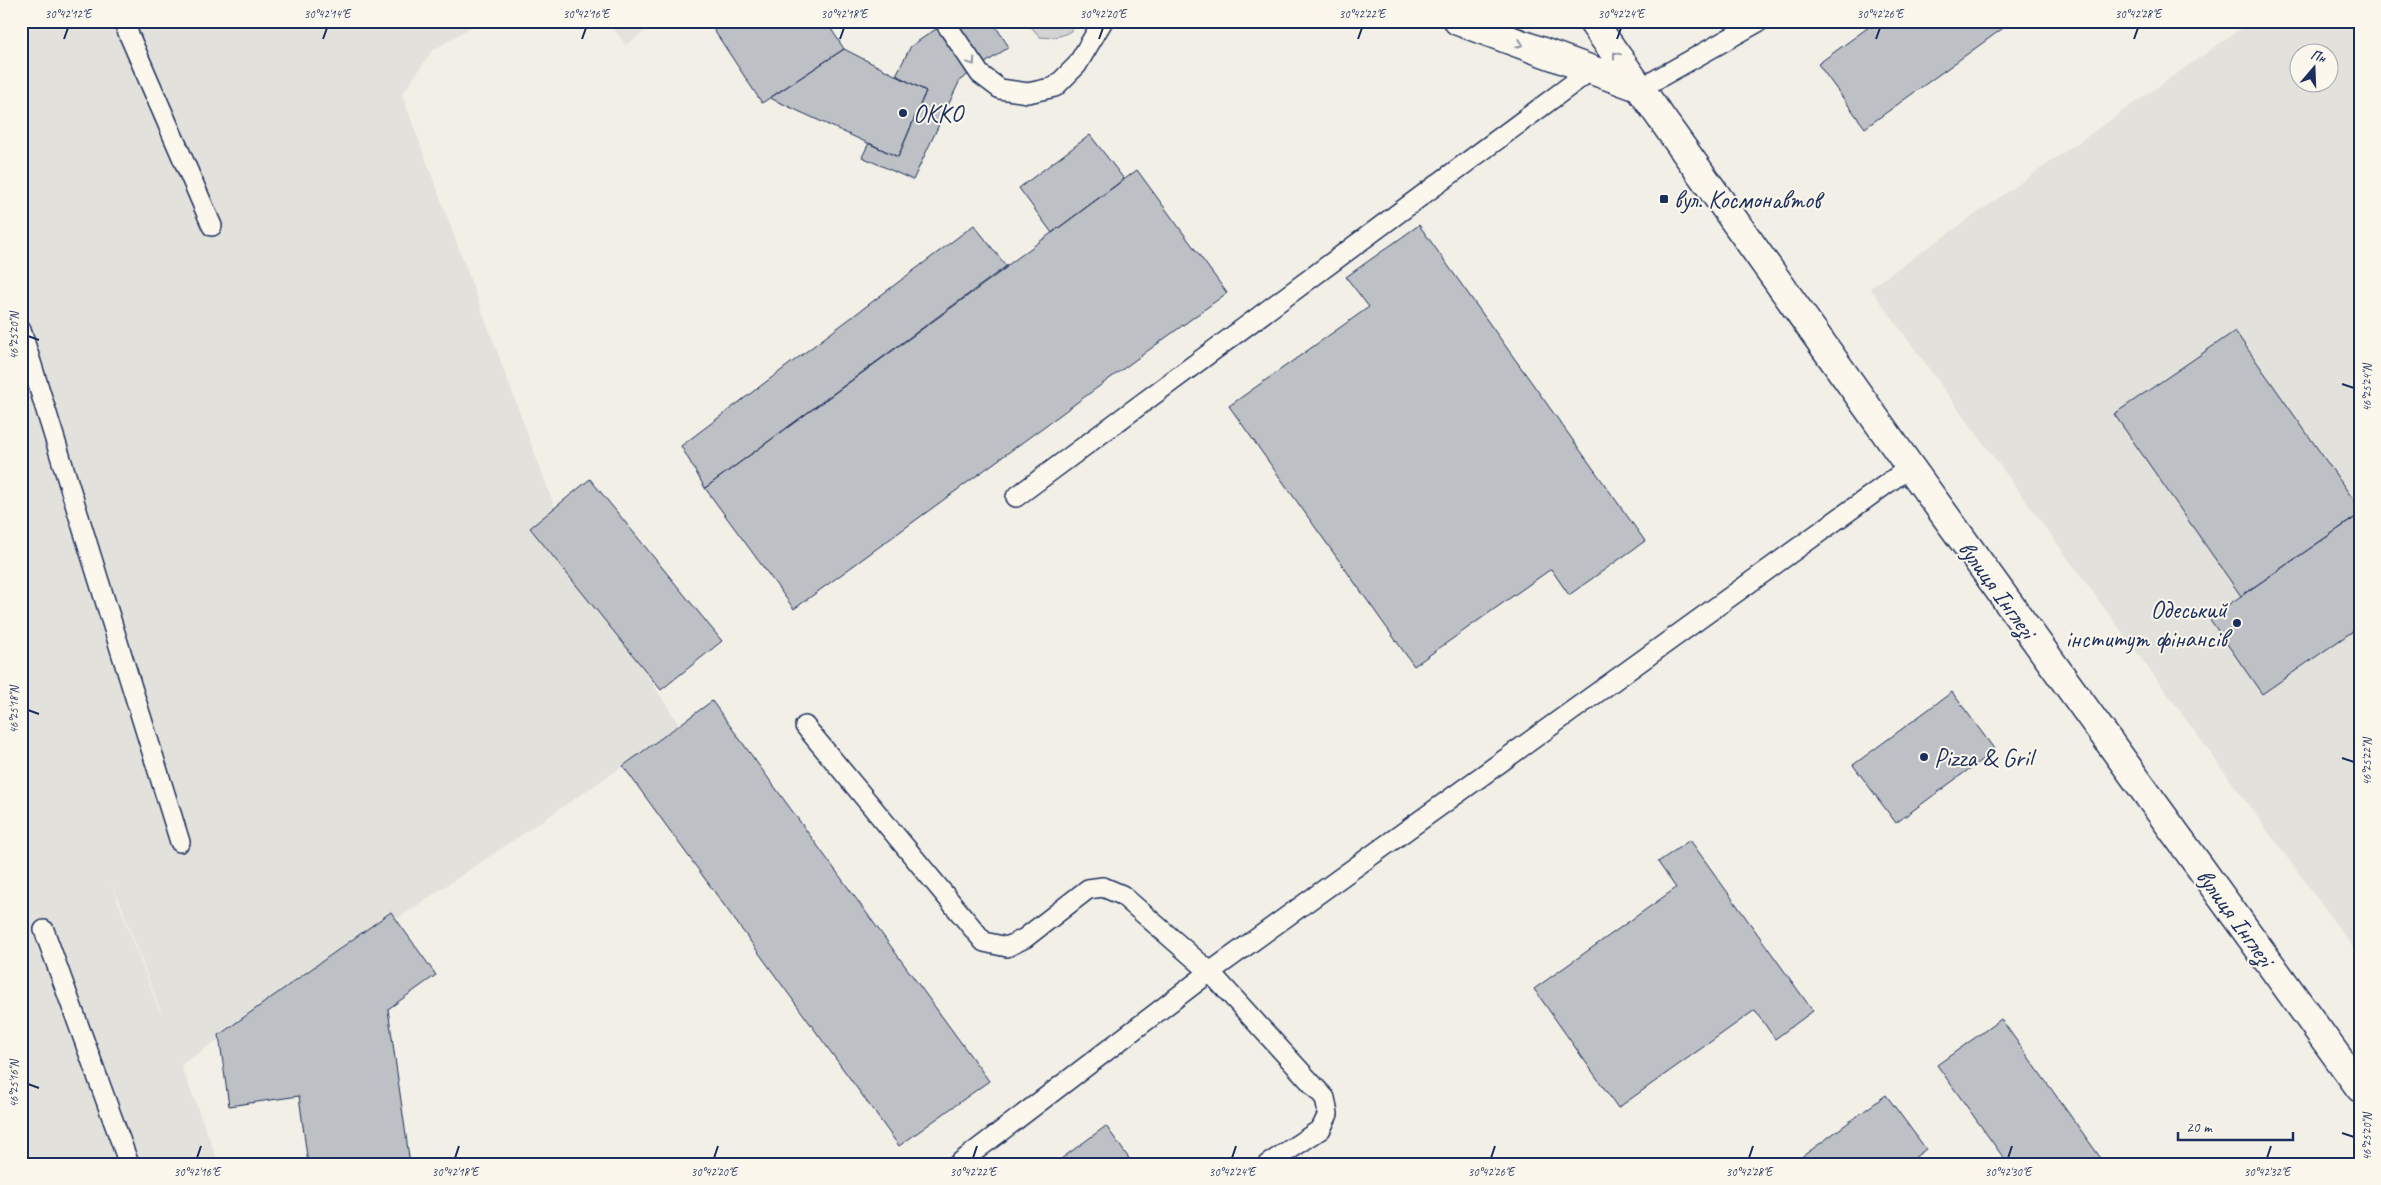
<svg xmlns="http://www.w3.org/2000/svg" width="2381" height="1185" viewBox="0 0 2381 1185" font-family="Caveat,sans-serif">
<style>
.built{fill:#e2e1dc;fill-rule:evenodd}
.green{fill:#d2d3d2;stroke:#768198}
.building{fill:#bdc0c4;stroke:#1b2f5e}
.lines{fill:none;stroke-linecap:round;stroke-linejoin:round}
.lane-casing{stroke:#1b2f5e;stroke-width:22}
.secondary-casing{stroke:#1b2f5e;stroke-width:31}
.lane{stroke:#fbf7ec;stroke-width:19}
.secondary{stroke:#fbf7ec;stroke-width:28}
.oneway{stroke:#8b93a5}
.ticks{fill:none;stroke:#1b2f5e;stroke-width:2}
.poi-dot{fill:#1b2f5e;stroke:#fbf7ec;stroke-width:2}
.labels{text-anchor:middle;stroke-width:4;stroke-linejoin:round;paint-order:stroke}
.poi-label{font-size:25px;fill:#1b2f5e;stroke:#fbf7ec;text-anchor:start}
.street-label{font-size:25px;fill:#1b2f5e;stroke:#fbf7ec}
.neatline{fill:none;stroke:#1b2f5e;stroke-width:2}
.ticks-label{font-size:12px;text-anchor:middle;fill:#1b2f5e}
</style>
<rect width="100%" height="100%" fill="#f2efe6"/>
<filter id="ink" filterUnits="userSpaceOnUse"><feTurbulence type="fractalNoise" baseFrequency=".02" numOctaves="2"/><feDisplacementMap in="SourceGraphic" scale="10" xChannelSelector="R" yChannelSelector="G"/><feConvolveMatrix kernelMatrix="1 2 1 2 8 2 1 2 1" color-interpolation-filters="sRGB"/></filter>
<g filter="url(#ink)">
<path class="built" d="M21 21H480L432 51 402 95 572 554 679 725 623 766 181 1065 219 1164H21ZM111 883 122 908 161 1013H160Z
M608 21H659L626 45Z
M2252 21H2360V957L1870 288ZM2298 52H2328V82H2298Z"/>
<path class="green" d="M1026 21H1080C1071 35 1056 39 1040 37Z"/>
<path class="building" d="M708 21H826L844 49 762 103Z
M948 21H992L1009 47 960 80 913 180 862 157 869 143 898 157 926 91 896 75 911 46Z
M1877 21H2013L1865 128 1818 64Z
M844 49 926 91 898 157 770 98Z
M1090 135 1124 179 1052 233 1019 188Z
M1137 170 1227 293 794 609 705 488Z
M974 225 1007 267 705 488 681 446Z
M1419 225 1645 541 1569 595 1551 569 1414 666 1229 406 1369 307 1346 277Z
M2235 331 2360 509V514L2241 596 2114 414Z
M590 479 722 641 661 690 530 528Z
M2360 514V635L2356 629 2262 694 2209 618Z
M1952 692 1995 750 1896 823 1853 765Z
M712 701 989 1081 899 1146 623 766Z
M1690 840 1813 1011 1775 1039 1755 1010 1618 1108 1534 989 1676 888 1658 862Z
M391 912 436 975 388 1009 410 1164H308L299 1096 229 1106 219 1035Z
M2001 1019 2105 1164H2008L1937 1065Z
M1886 1095 1926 1149 1906 1164H1792Z
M1106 1126 1133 1164H1054Z"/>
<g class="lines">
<g class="lane-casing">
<path id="lane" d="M123 21 212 226
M944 21 980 74 1000 89 1028 93 1055 87 1077 65 1103 21
M1641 88 1760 21
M21 330 180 842
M1016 497 1591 70
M805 726 984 942 1007 947 1025 938 1088 889 1103 887 1122 895 1210 972 1325 1098 1328 1114 1321 1129 1268 1164
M44 930 129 1164
M958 1164 1210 972 1910 467"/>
</g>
<g class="secondary-casing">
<path id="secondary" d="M1458 21 1641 88
M1592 21 1910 467 2360 1088"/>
</g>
<use href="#lane" class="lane"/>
<use href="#secondary" class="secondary"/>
</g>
<defs><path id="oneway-chevron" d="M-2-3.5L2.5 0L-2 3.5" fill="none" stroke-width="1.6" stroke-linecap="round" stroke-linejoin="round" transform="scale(1.25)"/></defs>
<g class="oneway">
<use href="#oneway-chevron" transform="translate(1520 44) rotate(20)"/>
<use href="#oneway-chevron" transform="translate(1616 55) rotate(-127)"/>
<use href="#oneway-chevron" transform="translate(972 62) rotate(56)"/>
</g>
</g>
<path class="ticks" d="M64 39 68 28M323 39 327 28M582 39 586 28M840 39 844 28M1099 39 1103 28M1358 39 1362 28M1617 39 1621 28M1876 39 1880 28M2134 39 2138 28M28 336 39 340M2342 384 2354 388M28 710 39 714M2342 758 2354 762M28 1084 39 1088M2342 1133 2354 1137M197 1158 201 1146M455 1158 459 1146M714 1158 718 1146M973 1158 977 1146M1232 1158 1236 1146M1491 1158 1495 1146M1749 1158 1753 1146M2008 1158 2012 1146M2267 1158 2271 1146"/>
<g class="poi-dot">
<circle cx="903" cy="113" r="5"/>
<rect x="1659" y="194" width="10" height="10" rx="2.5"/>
<circle cx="2237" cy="623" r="5"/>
<circle cx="1924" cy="757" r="5"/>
</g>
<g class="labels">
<g class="poi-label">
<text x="913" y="122">ОККО</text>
<text x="1674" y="208">вул. Космонавтов</text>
<text x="2227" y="618" text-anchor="end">Одеський<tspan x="2227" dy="29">інститут фінансів</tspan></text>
<text x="1934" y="766">Pizza &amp; Gril</text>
</g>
<g class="street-label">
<text transform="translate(1998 589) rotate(54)" y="9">вулиця Інглезі</text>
<text transform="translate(2236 917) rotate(54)" y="9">вулиця Інглезі</text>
</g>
</g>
<rect width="2381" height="1185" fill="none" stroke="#fbf7ec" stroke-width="55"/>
<g transform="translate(2314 68) rotate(19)"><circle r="24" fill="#fbf7ec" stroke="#a1a7b3"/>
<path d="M0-4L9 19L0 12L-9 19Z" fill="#1b2f5e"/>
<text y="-8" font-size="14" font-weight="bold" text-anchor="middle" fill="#1b2f5e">Пн</text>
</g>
<path d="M2178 1132v8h115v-8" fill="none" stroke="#1b2f5e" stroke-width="2.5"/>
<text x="2186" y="1132" font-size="15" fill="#1b2f5e" stroke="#fbf7ec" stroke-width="4" paint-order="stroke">20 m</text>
<rect x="28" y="28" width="2326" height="1130" class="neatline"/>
<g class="ticks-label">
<text x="68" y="18">30°42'12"E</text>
<text x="327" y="18">30°42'14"E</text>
<text x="586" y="18">30°42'16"E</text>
<text x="844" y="18">30°42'18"E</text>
<text x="1103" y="18">30°42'20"E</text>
<text x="1362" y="18">30°42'22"E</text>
<text x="1621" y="18">30°42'24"E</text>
<text x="1880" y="18">30°42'26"E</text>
<text x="2138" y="18">30°42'28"E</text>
<text transform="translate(14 336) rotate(-90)" y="4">46°25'20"N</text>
<text transform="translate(2367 388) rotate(-90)" y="4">46°25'24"N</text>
<text transform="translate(14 710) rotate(-90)" y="4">46°25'18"N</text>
<text transform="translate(2367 762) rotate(-90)" y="4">46°25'22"N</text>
<text transform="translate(14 1084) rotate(-90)" y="4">46°25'16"N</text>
<text transform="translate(2367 1137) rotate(-90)" y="4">46°25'20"N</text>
<text x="197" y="1176">30°42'16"E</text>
<text x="455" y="1176">30°42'18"E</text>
<text x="714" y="1176">30°42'20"E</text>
<text x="973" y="1176">30°42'22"E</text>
<text x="1232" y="1176">30°42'24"E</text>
<text x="1491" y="1176">30°42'26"E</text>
<text x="1749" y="1176">30°42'28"E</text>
<text x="2008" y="1176">30°42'30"E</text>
<text x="2267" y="1176">30°42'32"E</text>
</g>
</svg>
